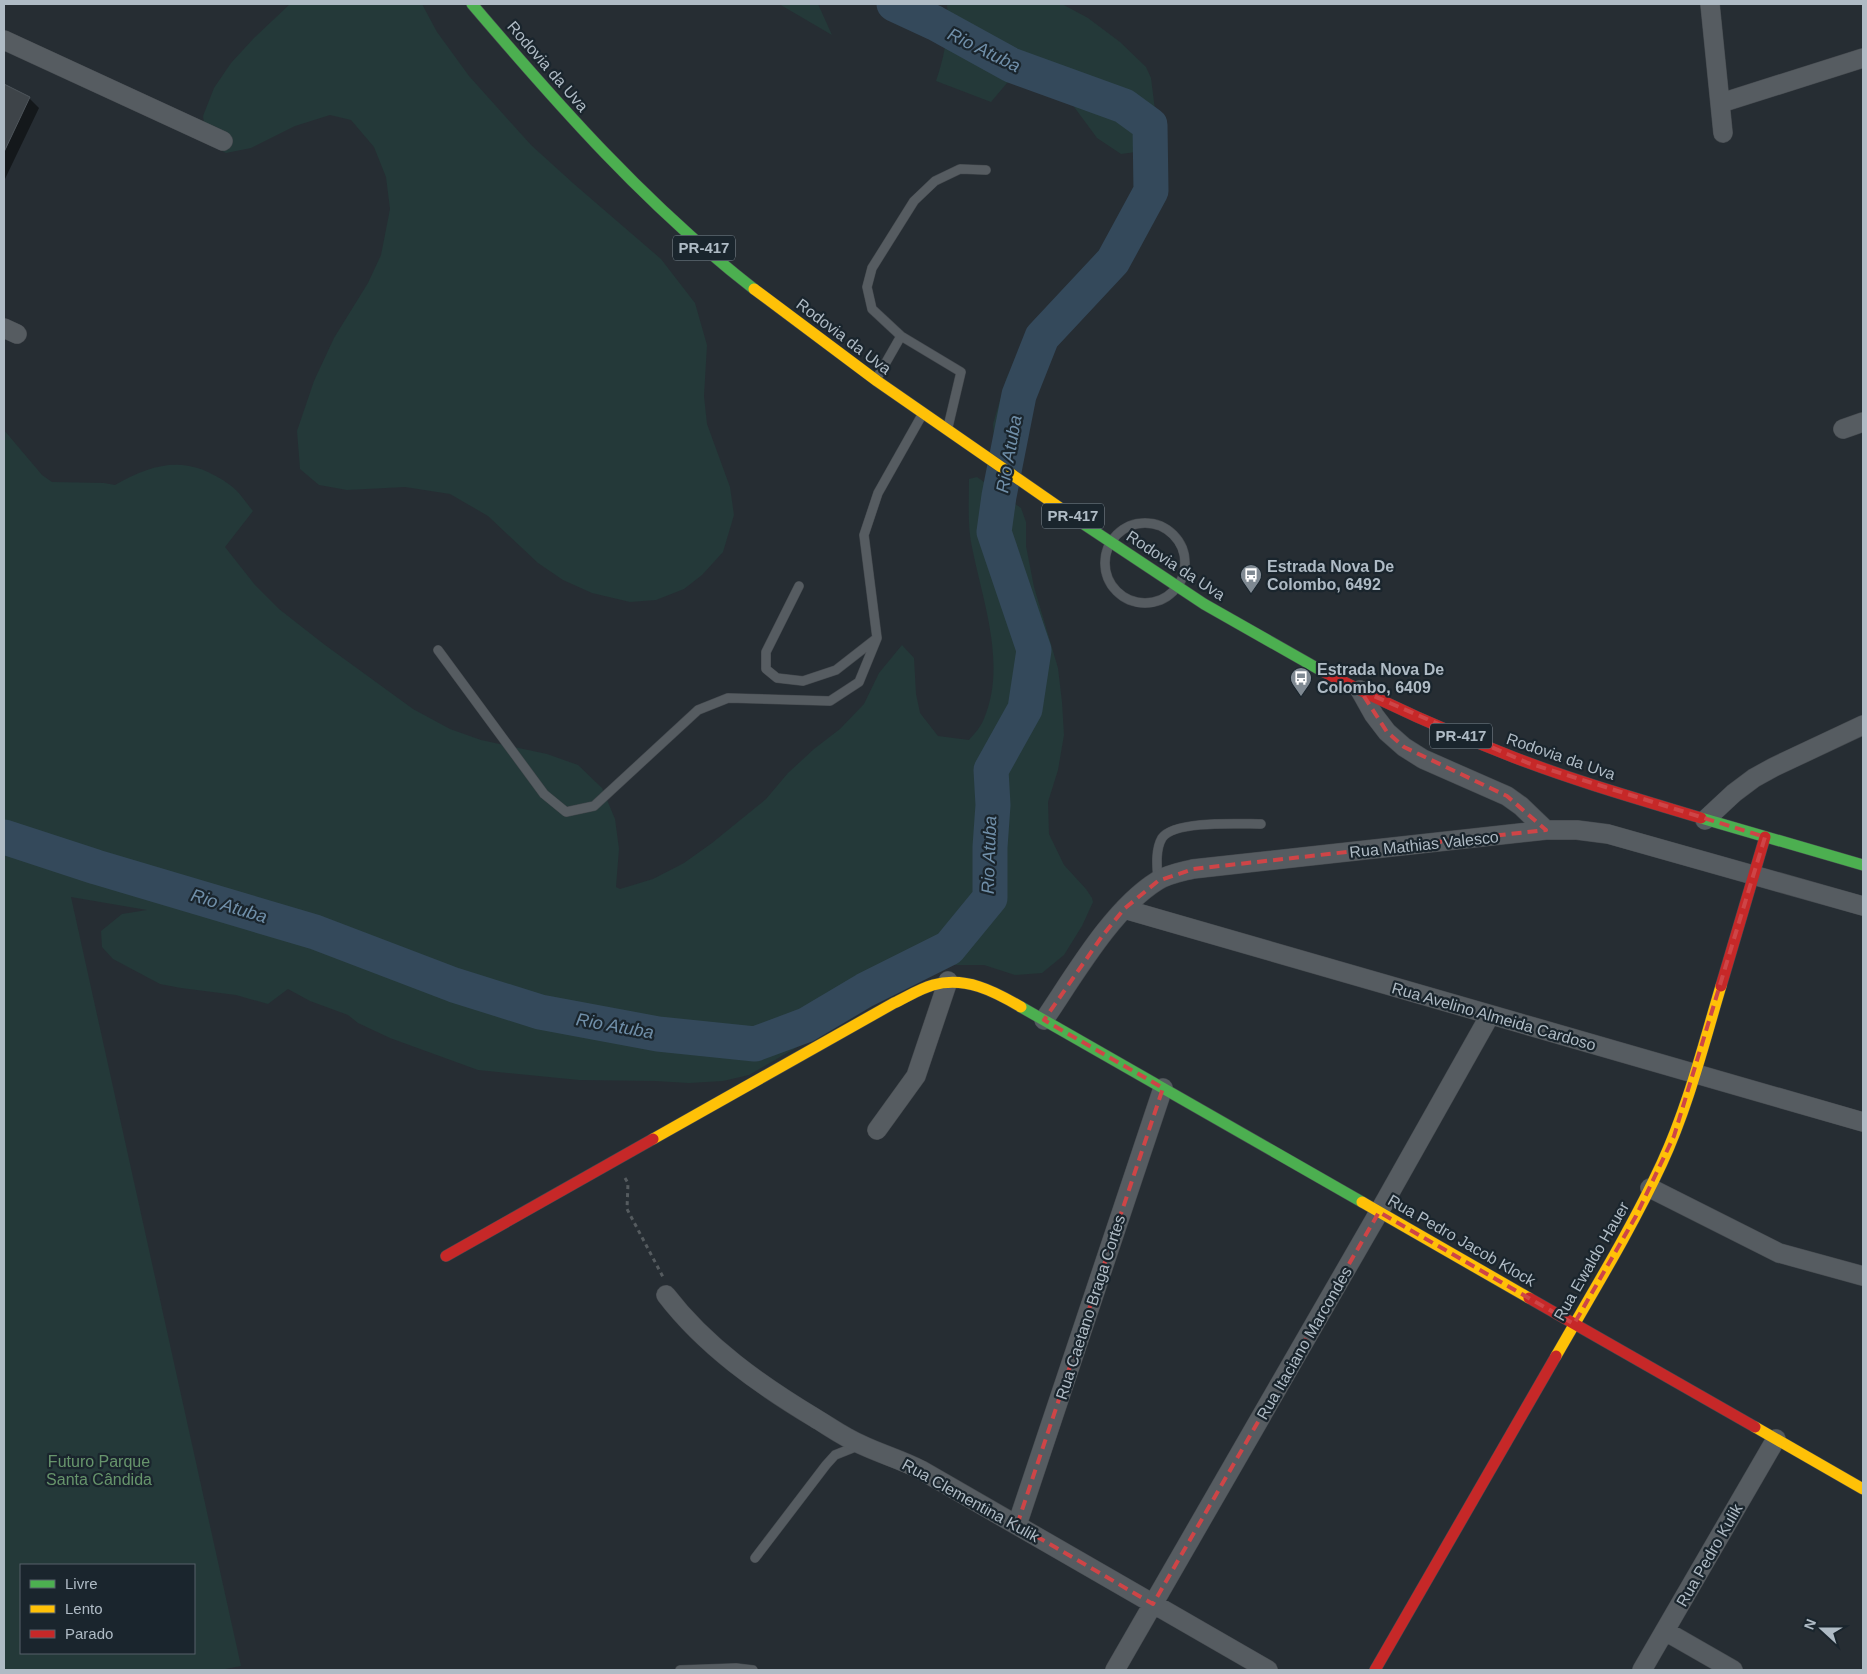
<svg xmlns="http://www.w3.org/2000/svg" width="1867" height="1674" viewBox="0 0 1867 1674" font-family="Arial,sans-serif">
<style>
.green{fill:#243939;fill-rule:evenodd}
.shadow{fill:#0007}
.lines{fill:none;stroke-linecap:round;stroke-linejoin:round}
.river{stroke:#34495b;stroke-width:35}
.building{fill:#3e4449;stroke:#4e555b}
.lane-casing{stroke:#44494e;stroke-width:10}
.street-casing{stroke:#44494e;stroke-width:20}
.fast-casing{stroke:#44494e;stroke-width:12}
.slow-casing{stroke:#44494e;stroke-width:12}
.jam-casing{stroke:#44494e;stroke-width:12}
.path{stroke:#555b5f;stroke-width:3;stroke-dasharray:4 4;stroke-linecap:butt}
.lane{stroke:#565c61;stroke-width:9}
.street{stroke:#565c61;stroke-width:19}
.fast{stroke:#4caf50;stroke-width:11}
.slow{stroke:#ffc107;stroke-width:11}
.jam{stroke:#c62828;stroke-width:11}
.marked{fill:none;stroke:#ce4547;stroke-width:4;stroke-dasharray:10 6;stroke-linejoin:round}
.labels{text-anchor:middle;stroke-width:4.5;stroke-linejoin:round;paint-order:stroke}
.shield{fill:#1a252d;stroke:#828e97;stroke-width:1}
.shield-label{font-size:15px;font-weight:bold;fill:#afbbc5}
.street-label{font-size:16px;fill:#afbbc5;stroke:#1a252d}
.poi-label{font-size:16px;font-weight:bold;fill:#afbbc5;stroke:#1a252d;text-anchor:start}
.park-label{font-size:16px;fill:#67956c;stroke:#1a252d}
.water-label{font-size:18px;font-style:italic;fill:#708fa9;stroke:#1a252d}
</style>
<rect width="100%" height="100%" fill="#262d33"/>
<path class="green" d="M290 4H422L437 32 469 76 531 145 574 184 661 259 695 303 707 345 704 396 707 424 730 487 734 515 723 552 702 575 684 589 656 600 630 602 592 593 563 580 538 563 488 516 450 494 405 487 347 490 319 485 300 469 297 431 314 381 334 338 368 283 381 255 390 209 386 177 374 147 351 120 330 115 295 126 251 148 226 153 207 143 203 116 214 88 231 63 254 38Z
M779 4H818L832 35Z
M947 4H1062L1088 18 1120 42 1146 67 1151 78 1157 126 1143 151 1121 154 1097 138 1072 104 1043 81 1025 78 1007 83 991 102 936 81C945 55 949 31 947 4Z
M1008 373 1002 411 1007 432 995 449 993 424Z
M4 430 42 475 52 482 104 483 115 485C157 461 189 455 230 485 239 491 246 503 253 511L225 547 255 585 279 609 325 645 413 709 450 729 481 740 547 754 578 765 602 788 615 819 619 849 616 887 620 889 653 879 684 863 712 843 766 799 788 773 814 749 840 729 864 704 879 673 902 645 914 658 916 694 920 713 938 736 969 740C974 734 980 728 983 721 1007 668 984 605 973 552 967 528 969 503 969 479L977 477 1021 508 1026 522V546L1034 587 1058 668 1062 702 1064 735 1058 770 1048 802 1049 834 1064 865 1086 889 1092 898 1093 902 1082 926 1064 955 1042 973 1015 975 984 965H949L887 995 749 1075 723 1081 689 1083 655 1081 579 1080 478 1070 390 1038 358 1023 348 1015 310 1001 288 989 268 1004 236 995 181 988 160 984 113 959 102 947 101 931 122 914 147 910 71 897 241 1666 220 1670H4ZM21 1565H194V1653H21Z"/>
<path class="shadow" d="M4 85 29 98 39 108 4 181Z"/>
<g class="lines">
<path class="river" d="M4 837 96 867 315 932 454 985 540 1012 658 1034 755 1044 806 1025 865 990 949 948 990 898V847L993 805 991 770 1025 709 1034 650 994 532 999 496 1019 395 1042 337 1113 261 1151 191 1150 125 1124 106 1011 65 935 23 894 4"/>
</g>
<path class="building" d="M4 84 30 97 4 152Z"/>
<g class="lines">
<g class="lane-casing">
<path id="lane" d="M901 336 872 309 867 287 872 268 914 201 935 181 960 169 986 170
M877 378 901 336 961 372 948 427
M1105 563a40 40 0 1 1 80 0a40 40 0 1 1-80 0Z
M799 586 766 652V669L777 678 803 681 836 670 877 638
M438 650 544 794 566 812 594 806 698 710 728 698 830 701 859 682 877 638 864 535 878 493 922 415
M1158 881C1157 867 1155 850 1162 838 1174 820 1240 824 1261 824
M755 1558 826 1465 835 1455 860 1445
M680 1670 736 1668 753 1670"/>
</g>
<g class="street-casing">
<path id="street" d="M1710 4 1723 133
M4 40 223 141
M1721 103 1863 58
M4 328 17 334
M1843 429 1863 422
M1360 690 1374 715 1387 732 1404 747 1423 759 1507 796 1521 806 1546 830
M1705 820 1734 793 1754 778 1774 767 1863 725
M1124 909 1863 1122
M1044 1020C1074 976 1112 909 1157 881 1168 874 1181 872 1193 869L1546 830H1577L1608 834 1863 906
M877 1130 916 1076 948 981
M1650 1188 1779 1253 1863 1276
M666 1295C705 1346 760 1385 815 1418 830 1427 845 1438 862 1445 881 1454 902 1460 921 1470L1268 1670
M1017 1525 1163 1088
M1665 1631 1733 1670
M1115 1670 1379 1212 1490 1015
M1642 1670 1776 1439"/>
</g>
<g class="fast-casing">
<path id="fast" d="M472 4C559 106 647 206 754 289
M1076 519 1204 604 1322 671
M1701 818 1863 865
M1021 1007 1362 1202"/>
</g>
<g class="slow-casing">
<path id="slow" d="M754 289 877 381 1076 519
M653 1139 894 1003C907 997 919 989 933 985 965 976 994 991 1021 1007
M1362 1202 1529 1298
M1556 1356C1592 1293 1631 1230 1662 1163 1688 1107 1703 1046 1721 986
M1755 1427 1863 1489"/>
</g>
<g class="jam-casing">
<path id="jam" d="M1322 671C1384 703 1448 732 1513 757 1575 781 1638 799 1701 818
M1721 986 1765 837
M446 1256 653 1139
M1529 1298 1755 1427
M1375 1670 1556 1356"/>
</g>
<path class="path" d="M625 1178 628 1183 627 1209 663 1277"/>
<use href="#lane" class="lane"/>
<use href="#street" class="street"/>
<use href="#fast" class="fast"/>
<use href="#slow" class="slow"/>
<use href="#jam" class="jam"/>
</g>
<path class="marked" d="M1360 690 1528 763 1765 837 1674 1136 1636 1216 1574 1324 1379 1212 1153 1604 1017 1525 1163 1088 1044 1020 1103 935 1124 909 1158 881 1193 869 1546 830 1507 796 1404 747 1387 732Z"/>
<defs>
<g id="bus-pin" transform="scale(1.125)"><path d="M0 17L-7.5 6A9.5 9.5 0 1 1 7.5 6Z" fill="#7f8992" stroke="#1a252d"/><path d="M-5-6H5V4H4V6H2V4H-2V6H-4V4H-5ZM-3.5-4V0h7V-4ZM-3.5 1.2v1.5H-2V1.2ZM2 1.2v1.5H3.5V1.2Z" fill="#fff"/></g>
</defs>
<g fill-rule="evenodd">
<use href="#bus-pin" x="1251" y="575"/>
<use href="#bus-pin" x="1301" y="678"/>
</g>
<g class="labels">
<g class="shield">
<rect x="673" y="235.5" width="62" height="25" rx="4"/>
<rect x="1042" y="503.5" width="62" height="25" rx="4"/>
<rect x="1430" y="723.5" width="62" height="25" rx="4"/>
</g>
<g class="shield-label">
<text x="704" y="253">PR-417</text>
<text x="1073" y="521">PR-417</text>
<text x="1461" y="741">PR-417</text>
</g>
<g class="street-label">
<text transform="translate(548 66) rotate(49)" y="6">Rodovia da Uva</text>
<text transform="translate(844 336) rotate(37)" y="6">Rodovia da Uva</text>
<text transform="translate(1176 565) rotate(33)" y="6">Rodovia da Uva</text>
<text transform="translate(1561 756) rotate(19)" y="6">Rodovia da Uva</text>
<text transform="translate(1424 844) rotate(-6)" y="6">Rua Mathias Valesco</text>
<text transform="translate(1494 1016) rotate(16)" y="6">Rua Avelino Almeida Cardoso</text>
<text transform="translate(1462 1240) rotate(30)" y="6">Rua Pedro Jacob Klock</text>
<text transform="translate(1591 1261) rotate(-60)" y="6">Rua Ewaldo Hauer</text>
<text transform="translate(1090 1307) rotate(-72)" y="6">Rua Caetano Braga Cortes</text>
<text transform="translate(1304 1343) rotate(-60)" y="6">Rua Itaciano Marcondes</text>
<text transform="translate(971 1500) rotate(29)" y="6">Rua Clementina Kulik</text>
<text transform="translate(1709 1555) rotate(-60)" y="6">Rua Pedro Kulik</text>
</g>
<g class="poi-label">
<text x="1267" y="572">Estrada Nova De<tspan x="1267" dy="18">Colombo, 6492</tspan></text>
<text x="1317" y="675">Estrada Nova De<tspan x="1317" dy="18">Colombo, 6409</tspan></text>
</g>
<g class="park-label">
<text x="99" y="1467">Futuro Parque<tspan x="99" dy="18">Santa Cândida</tspan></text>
</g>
<g class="water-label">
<text transform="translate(984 50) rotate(26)" y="6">Rio Atuba</text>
<text transform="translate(1009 454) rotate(-80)" y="6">Rio Atuba</text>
<text transform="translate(989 855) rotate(-88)" y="6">Rio Atuba</text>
<text transform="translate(229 906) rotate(17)" y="6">Rio Atuba</text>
<text transform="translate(615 1026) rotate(10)" y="6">Rio Atuba</text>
</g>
</g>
<rect width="1867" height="1674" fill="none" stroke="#afbbc5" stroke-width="10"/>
<rect x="20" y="1564" width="175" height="90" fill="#1a252d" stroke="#56616a"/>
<rect x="30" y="1580" width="25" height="8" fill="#4caf50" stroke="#56616a"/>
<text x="65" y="1589" font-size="15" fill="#afbbc5">Livre</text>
<rect x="30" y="1605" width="25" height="8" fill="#ffc107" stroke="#56616a"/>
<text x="65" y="1614" font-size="15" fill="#afbbc5">Lento</text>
<rect x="30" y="1630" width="25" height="8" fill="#c62828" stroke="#56616a"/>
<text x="65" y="1639" font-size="15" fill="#afbbc5">Parado</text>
<g transform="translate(1822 1629) rotate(291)" stroke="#1a252d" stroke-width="4" paint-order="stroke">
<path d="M0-4L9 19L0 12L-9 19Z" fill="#afbbc5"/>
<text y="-8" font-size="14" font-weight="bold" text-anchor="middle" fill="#afbbc5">N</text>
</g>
</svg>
